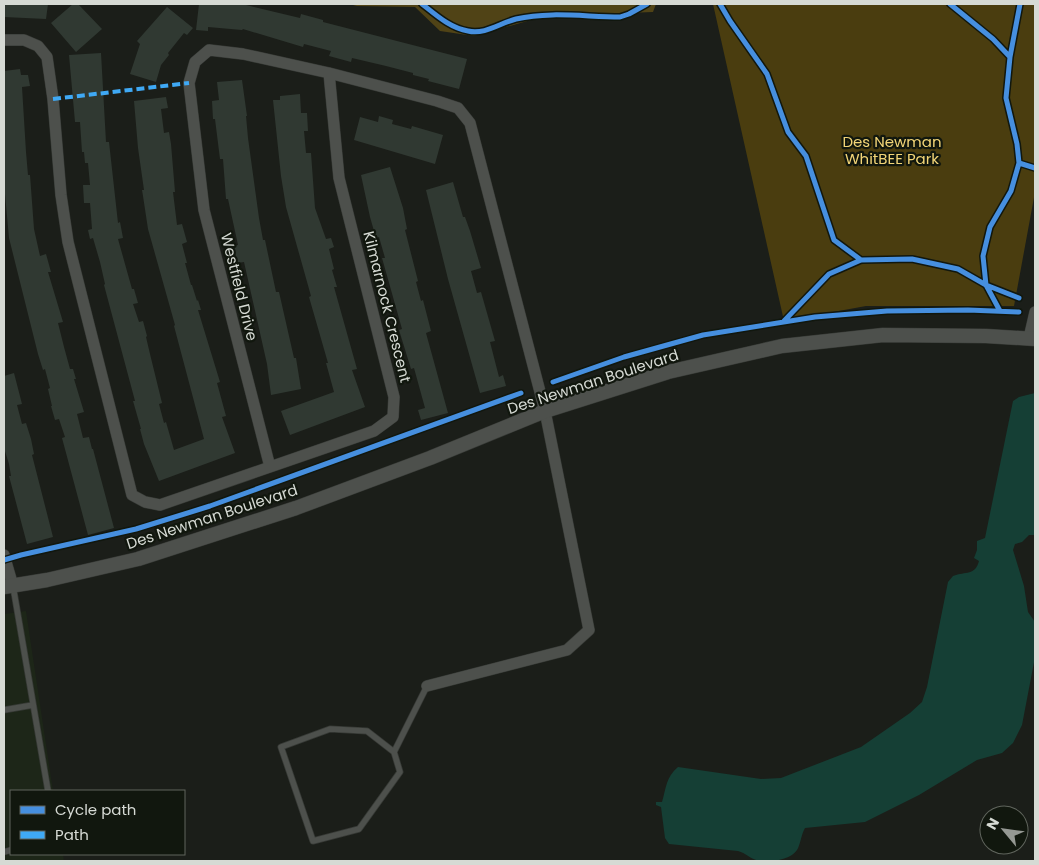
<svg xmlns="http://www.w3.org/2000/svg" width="1039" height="865" viewBox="0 0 1039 865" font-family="Poppins,sans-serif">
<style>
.built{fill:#1d2618}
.green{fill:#4a3d0f}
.forest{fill:#504316}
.water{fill:#153f35}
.building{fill:#303932}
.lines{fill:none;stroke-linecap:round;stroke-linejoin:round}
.service-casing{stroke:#373a36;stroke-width:7}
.minor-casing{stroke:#373a36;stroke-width:12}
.tertiary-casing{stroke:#373a36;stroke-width:15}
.service{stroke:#4d504c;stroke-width:5.5}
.minor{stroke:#4d504c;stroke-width:11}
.tertiary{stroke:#4d504c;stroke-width:14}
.quiet{stroke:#3fa9f5;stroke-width:4;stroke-dasharray:8 4;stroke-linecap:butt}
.cycleway-casing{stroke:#11170e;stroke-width:8}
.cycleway{stroke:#468fdf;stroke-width:5}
.labels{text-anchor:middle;stroke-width:4.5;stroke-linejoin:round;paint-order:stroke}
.park-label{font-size:15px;fill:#f2d577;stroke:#11170e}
.street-label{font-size:15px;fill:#d6dad4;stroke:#11170e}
</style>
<rect width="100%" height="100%" fill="#1b1e19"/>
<path class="built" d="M26 611 53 791H11V854H63L64 861H4V614Z"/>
<path class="green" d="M713 4H1035V192L1014 306H866L784 321Z"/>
<path class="forest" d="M349 4H656L653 12 545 16 474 36 440 31 415 7 357 6Z"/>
<path class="water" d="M1035 393V535H1029L1022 542 1015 544 1013 550 1024 586 1028 612 1035 622V657L1022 725 1013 743 1002 753 977 760 919 795 865 822 805 828C801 835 800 846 797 850 791 860 766 864 756 860 749 858 746 853 738 851L669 844 665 838 661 807 656 805V802H662C666 788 666 777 678 767L761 779 781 778 861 747 910 713 922 702 927 687 948 582 953 576C966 571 975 576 979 561L974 558 977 550V541L985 538 1013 401 1019 397Z"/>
<path class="building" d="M4 4H48L46 19 4 17Z
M73 4H78L102 29 76 52 51 23Z
M199 4H242L300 18 301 14 323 20V22L467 59 459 89 428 81 429 79 413 75V73L386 66 352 58 351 62 329 56 331 51 304 44 303 47 243 29 242 30 208 27V31L196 30Z
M167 7 193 28 187 35 184 33 168 53 169 55 161 65 156 82 130 74 140 44 137 41Z
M101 53 106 142H109L118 223 120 222 123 238 118 239 132 289H134L138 303 133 304 139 322 143 321 147 336 146 337 150 354 162 403 159 404 164 423 166 422 174 450 204 439 174 326 175 325 148 229 143 196 142 190H144L138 148 134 101 166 97 168 108 161 109 164 133 169 132 171 144 175 192H173L177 225 182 224 187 242 182 244 187 263H185L191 285H192L197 301 198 300 201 310H198L220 382 217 383 226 416 222 417 235 453 159 481 144 444 140 429H141L133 401H135L104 285 105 284 100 262 93 238 90 239 88 230 92 229 90 203H84L83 185H90L88 163H85L84 152H82L80 122H75L69 55Z
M20 69 21 75H28L30 86 22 87 26 152 28 175H30L34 229 40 256 46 254 51 272H48L63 322 58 323 64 347 70 369H73L76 379H74L84 412 77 414 83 438 89 437 92 449H93L114 528 88 535 62 438 65 437 59 419 55 420 51 406H52L48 389 50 388 45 369 43 370 38 354 9 238 4 183V178H5L4 163V71Z
M242 80 247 116H246L248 138 259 218 263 240H265L276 292H279L294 358H296L301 389 271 395 267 364 244 262 237 263 234 246 238 245 228 199H226L223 159H220L215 119H213L212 101 219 100 217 82Z
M300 94 301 113H307L308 131H304L306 153H311L315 208 326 239 331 238 334 247 329 249 334 269 332 270 337 287H334L357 369 352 370 365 407 290 435 281 411 334 392 326 363H328L309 297 311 296 286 207 281 176 273 100H280V96Z
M379 116 393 120 392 124 411 129 412 126 443 135 435 164 354 140 360 117 378 122Z
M390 167 403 208 407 229 405 230 418 281 416 282 421 301 423 300 431 331 426 333 448 413 421 420 418 410 425 408 414 368 411 369 399 330 402 329 382 258H385L379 237 376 238 370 217 361 175Z
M453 182 463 217H465L470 231 481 268 471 271 477 293 481 292 495 341 490 342 499 377 503 375 506 386 480 393 448 279 426 190Z
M14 373 22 404 17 405 22 424 26 423 31 439 34 454 32 455 53 537 27 544 9 476H11L9 464 4 448V376Z"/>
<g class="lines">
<g class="service-casing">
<path id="service" d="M13 586 48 791
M4 710 33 705
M394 752 367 731 330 729 281 747 313 841 359 829 400 772 394 752 427 686
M4 852 11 850"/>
</g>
<g class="minor-casing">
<path id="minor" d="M4 40H24L38 46 47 57 53 99 61 195 68 242 132 495 145 502 160 505 374 431 393 417 394 397 339 178 329 73
M1029 338 1035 312
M270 467 204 210 189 83 195 62 209 50 243 54 329 73 437 101 458 108 470 123 545 411 589 630 567 650 427 686
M4 555 13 586"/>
</g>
<g class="tertiary-casing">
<path id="tertiary" d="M4 587 47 580 138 559 296 508 430 458 545 411 668 372 782 346 883 335 986 336 1035 339"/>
</g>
<use href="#service" class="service"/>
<use href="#minor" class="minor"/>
<use href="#tertiary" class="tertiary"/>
<path class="quiet" d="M53 99 189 83"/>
<g class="cycleway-casing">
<path id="cycleway" d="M422 4C436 15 450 28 468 31 485 35 500 23 516 19 550 11 586 17 620 17L629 14 647 4
M720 4 730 21 767 74 788 132 806 156 834 240 861 260
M950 4 993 39 1010 57 1020 4
M1010 57 1006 98 1017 144 1019 163 1035 168
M1019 163 1011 191 990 227 983 256 986 285 1019 298
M784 321 829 274 861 260 912 259 958 269 986 285 1000 311
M553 382 624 357 703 335 815 317 887 311 968 310 1019 312
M4 560 21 555 136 529 210 506 521 393"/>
</g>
<use href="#cycleway" class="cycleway"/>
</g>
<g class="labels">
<g class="park-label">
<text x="892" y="147">Des Newman<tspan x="892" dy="17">WhitBEE Park</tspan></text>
</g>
<g class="street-label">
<text transform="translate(239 287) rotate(76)" y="5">Westfield Drive</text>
<text transform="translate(387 307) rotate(76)" y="5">Kilmarnock Crescent</text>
<text transform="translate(593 382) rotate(-18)" y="5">Des Newman Boulevard</text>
<text transform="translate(212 517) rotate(-18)" y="5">Des Newman Boulevard</text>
</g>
</g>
<rect width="1039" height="865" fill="none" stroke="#d6dad4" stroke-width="10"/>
<rect x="10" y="790" width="175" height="65" fill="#11170e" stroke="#60655d"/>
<rect x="20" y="806" width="25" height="8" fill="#468fdf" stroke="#60655d"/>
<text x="55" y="815" font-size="15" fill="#d6dad4">Cycle path</text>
<rect x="20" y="831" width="25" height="8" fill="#3fa9f5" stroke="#60655d"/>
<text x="55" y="840" font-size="15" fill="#d6dad4">Path</text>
<g transform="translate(1004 830) rotate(299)"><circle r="24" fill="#11170e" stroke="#60655d"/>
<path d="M0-4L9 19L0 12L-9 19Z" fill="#959893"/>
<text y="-8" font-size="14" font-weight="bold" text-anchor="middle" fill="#d6dad4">N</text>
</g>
</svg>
